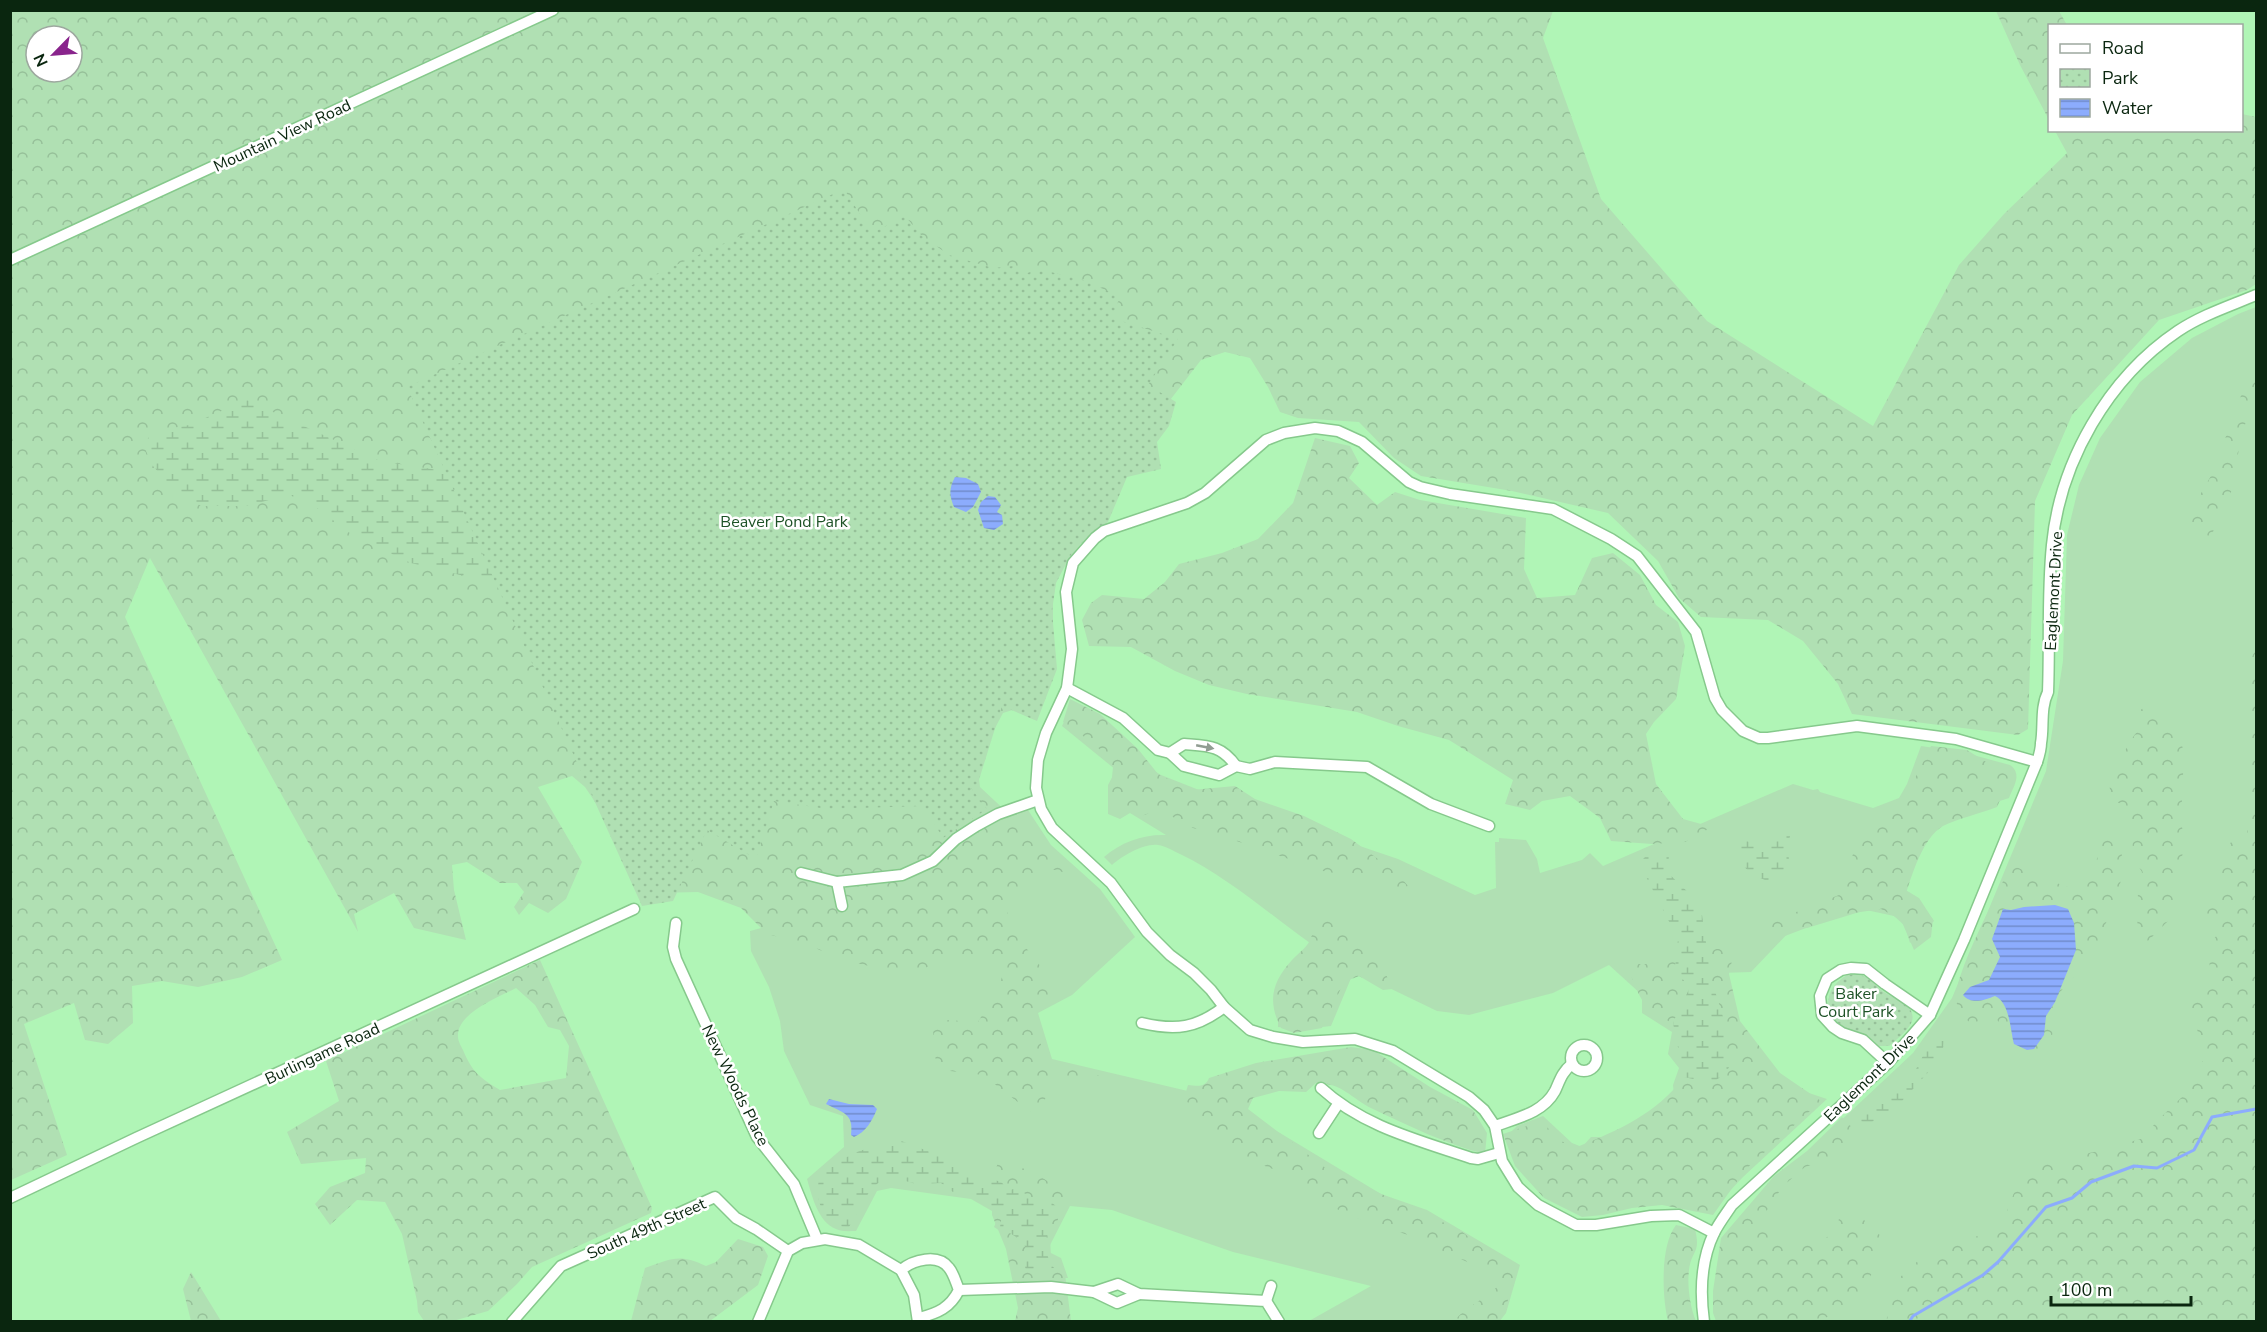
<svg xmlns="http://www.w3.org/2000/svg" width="2267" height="1332" font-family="'Nunito Sans',sans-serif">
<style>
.grass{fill:#b0e0b3}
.forest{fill:url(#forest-crowns);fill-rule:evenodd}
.wetland{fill:url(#wetland-marsh)}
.park{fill:url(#park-dots)}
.water{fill:url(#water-rules)}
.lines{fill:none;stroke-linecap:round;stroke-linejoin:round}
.stream{stroke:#8cacfd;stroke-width:3}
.minor-casing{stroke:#86c98c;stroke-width:13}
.minor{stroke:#fff;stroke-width:10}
.oneway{fill:#919d93}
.labels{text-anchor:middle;stroke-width:5;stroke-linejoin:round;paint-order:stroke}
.street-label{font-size:16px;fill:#0a260f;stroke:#fff}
.park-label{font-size:16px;fill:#1d5226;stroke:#fff}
</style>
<defs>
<pattern id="forest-crowns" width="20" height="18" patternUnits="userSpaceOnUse" patternTransform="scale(1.5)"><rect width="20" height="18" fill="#b0e0b3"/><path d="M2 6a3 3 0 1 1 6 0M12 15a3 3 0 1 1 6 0" fill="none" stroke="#96c099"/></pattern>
<pattern id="wetland-marsh" width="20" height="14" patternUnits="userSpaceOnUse" patternTransform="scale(1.5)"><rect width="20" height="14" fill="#b0e0b3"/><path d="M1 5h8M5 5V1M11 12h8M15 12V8" fill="none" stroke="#96c099"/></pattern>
<pattern id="park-dots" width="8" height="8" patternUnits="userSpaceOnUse" patternTransform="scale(1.5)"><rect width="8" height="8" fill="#b0e0b3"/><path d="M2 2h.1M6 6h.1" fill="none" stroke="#96c099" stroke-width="1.8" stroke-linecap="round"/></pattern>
<pattern id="water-rules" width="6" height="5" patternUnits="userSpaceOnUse" patternTransform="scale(1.5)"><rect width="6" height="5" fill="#8cacfd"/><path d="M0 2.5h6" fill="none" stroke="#718ccb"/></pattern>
</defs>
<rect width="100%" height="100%" fill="#b0f5b6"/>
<!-- grass -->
<g class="grass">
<path d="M2256,307v795l-271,219h-265l32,-117 161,-151 39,-55 94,-227 17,-110 4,-126 12,-50 21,-47 40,-56 52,-44 46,-24z"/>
<path d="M1066,718l95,57 66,26 171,58 77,36 21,-7 -1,-46h4v-4l27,2 11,19 3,14 42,-13 8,-7 13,13 190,-82 20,6 5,-1 2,3 53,16 26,-10 8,-14 14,-38 41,6 48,13c13,9 3,22 -1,33l-77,25 -28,66 15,9 15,23 -24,22 -5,-17 -11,-10 -28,-6 -59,18 -15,1 -41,43 -32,1 22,68 59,49 27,9 -84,78 -18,19 -51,-23 -163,-41 6,-6 26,-10 29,27 10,4 9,-10h24l59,-42 -1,-10 6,-17 -11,-14 4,-22 -30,-19v-18l-33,-30 -56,28 -84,22 -32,-4 -83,-40 -23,55 -27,3 -26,-2v-47l32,-37c-42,-30 -84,-67 -130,-89 -7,-3 -14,-8 -22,-9 -14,-2 -36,11 -46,20l-8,-8c17,-15 40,-23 62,-22l-36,-22 -10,6 -12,-5v-29l8,-15 -54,-44z"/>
<path d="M1026,807l25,38 49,44 35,48 -63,58 -34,18 14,46 140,33 88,41 101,61 46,16 93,55 -14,48 -7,9 -190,-1 62,-35 -138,-34 -121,-42 -42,-4 -23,45 14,7 7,20h-52l8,-31 -30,-20 5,-12 -28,-16 -80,-11 -14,3 -21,40c-6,0 -14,1 -20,-2 -18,-7 -24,-33 -29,-50l37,-32 -1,-31 -33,-11 -26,-54 -4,-30 -11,-34 -18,-36 -1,-20 107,-28 116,-72z"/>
</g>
<!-- forest -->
<g class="forest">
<path d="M11,11h1542l-10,27 58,161 106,122 166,105 86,-161 45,-51 63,-61 -12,-22 187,-1v-16l14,3v167l-9,6 -88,30 -87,95 -37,86 -7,228 -10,6 -166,-21 -14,-30 -35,-43 -35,-21 -67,-3 -22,-19 -21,-37 -50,-48 -96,-22 -91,-15 -27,-18 -35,-36 -61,-4 -18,-6 -12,-25 -18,-29 -25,-6 -24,8 -34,44 -78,129 -32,42 -4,25v56l-15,46 -35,11 -26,49 3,25 94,88 -31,-8 -37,42 10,26 25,32 13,31 -20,11 10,51 67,19 -10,6 -50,-10 -10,41 -13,-6 -45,-35 -41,-5 -6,-6 -3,-34 13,-10 32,2 22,-37 5,-22 -32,-3 -22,-8 -30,19 -43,-3 -35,-8 -37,-16 -39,-10 -26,-26 -43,-16 -42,1 -71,-106 -13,-11 -34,11 44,75 -16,37 -18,14 -19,-10 -10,12 -5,-8 10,-15 -7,-9h-17l-33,-21 -15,3 2,25 12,50 -52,-12 -20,-35 -40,21 4,18 -208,-374 -25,59 157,343 -40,17 -44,10 -36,-6 -30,5 1,37 -25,21 -23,-4 -11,-37 -50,21 43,131 -56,25zM36,36h36v36h-36z"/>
<path d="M1996,11h63l8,14 -17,1 -1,94 -29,-55z"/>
<path d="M2256,355v30l-16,58 -8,45 -4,17 -18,32 -17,-9 -5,-12 24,-42z"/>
<path d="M1315,438l35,8 9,17 -10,15 28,27 18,-13 25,8 106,18 -2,51 13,29 38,-3 17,-37 21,-5 27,22 16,30 22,17 7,24 -9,53 -22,23 -8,12 10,50 27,35 29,8 -27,15 -33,2 -41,-3 -11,-23 -30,-22 -28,5 -12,9 -25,-6 8,-24 -64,-40 -51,-14 -41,-14 -110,-18 -38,-9 -34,-14 -44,-24 -42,-1 -7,-26 9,-17 11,-8 42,4 21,-17 14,-18 43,-11 36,-14 35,-36z"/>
<path d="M2256,647v674h-370l12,-42 22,-20 12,-2 24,-15 29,-8 22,-23 11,-29 26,-20 50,-10 50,-14 12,-16 26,-25 26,-45 -10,-19 -8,-34 20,-14 -1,-40 8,-10 -13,-22 15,-25 6,-42 22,-13 4,-77 -1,-94z"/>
<path d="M1070,699l30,15 38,35 20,25 34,16 43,-4 20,13 49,17 47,23 47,35 10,12 -11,4 -24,-10 -50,-9 -98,-34 -32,-9 -20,-11 -20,-5 -15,5 -23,-13 -4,-17 2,-20 -17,-22 -33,-23z"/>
<path d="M2148,706l28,17 8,30 -3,69 4,20 -16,78 -27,27 -5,-2 1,-56 4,-17 -8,-13 -5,-47 -4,-8 -13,-2c-7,-23 4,-36 15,-55 5,-8 7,-13 14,-19l-1,-18z"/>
<path d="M1931,746l36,4 43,27 -13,30c-15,6 -41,12 -54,19 -20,11 -32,51 -38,71l28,22 -2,18 -17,13 -13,-30 -20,-11 -41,6 -55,21h-16l2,-14 68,-27 14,-41 14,-22 36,-30z"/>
<path d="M2114,837l8,12 -1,31 -6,24 -10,21 -5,22 -39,44 -10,50 -17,15 -21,-3 -18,-38 -10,-1 -11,11c-9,-4 -17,-16 -18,-26 -1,-27 42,-106 55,-134l56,22 18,-6 11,-19 6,-21z"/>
<path d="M1329,919l28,17 24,26 11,27 -9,1 -24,-14 -15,6 -22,46 -28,5 -13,-5c-14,-27 -9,-46 11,-68 8,-9 16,-12 20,-25l-9,-11z"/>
<path d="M1735,947l-6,27 11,47 40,52 41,28 -76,69 -32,45 -51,-10 -30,3 -29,7 -21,2 -38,-19 -29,-32 -12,-32 39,-13 16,19 19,7c42,-17 79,-33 107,-70l28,6 19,-20 -5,-13 1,-20 -16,-52 -3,-28z"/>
<path d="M1676,956l-1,12 16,16 -18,39c-30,-13 -31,-21 -43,-50l7,-9h19z"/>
<path d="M540,960l112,248 -1,5 -119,54 -15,17 -29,27 -35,10h-29l-6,-9 -1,-11 -15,-67 -17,-32 -28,-2 -27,25 -15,-21 15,-17 35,-14 1,-15 -65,6 -14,-32 52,-31 -13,-40zM516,988l19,17 13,22 12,3 9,16 -3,32 -66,12c-20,-12 -28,-18 -37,-40 -2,-4 -5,-9 -5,-13 -2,-24 41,-40 58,-49z"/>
<path d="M1351,1047l22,3 57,37 43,23 14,23 -2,21c-39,-10 -76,-28 -112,-45 -23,-11 -30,-26 -57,-26l-10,9 -27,-1 -26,7 -5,11 79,60 133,61 54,44 -7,30 -8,17h-45c13,-15 28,-20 43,-34l-10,-16 -79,-36 -51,-17 -27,-12 -12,-7 -5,-11 -32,-16 -40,-15 -25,-18 -32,-41 4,-13c9,1 17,3 21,-7l47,-15z"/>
<path d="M1842,1117l19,20 -24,20 -32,10 -22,19 -21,32 -1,9 10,11 43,4 21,-8 5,-19 24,5 22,21c-4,6 -11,12 -12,19 -4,14 -2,27 -12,39 -24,30 -110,23 -146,22l-3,-8v-22l8,-53 53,-62 33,-25z"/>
<path d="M1000,1158l38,17 31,20 -19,42 1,20 14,17 6,47h-56l3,-13 -12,-59 -14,-34v-37z"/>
<path d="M1676,1225l19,4c6,25 -3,20 -6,41 -2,15 1,37 7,51h-28c-6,-24 -8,-76 8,-96z"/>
<path d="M738,1239l25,8 5,9 -10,29 -48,36h-79l14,-53c26,-9 34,-15 61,-2l10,-4z"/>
<path d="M191,1272l30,49h-30l-8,-32z"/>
</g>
<!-- wetland -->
<g class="wetland">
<path d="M247,400l133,61 84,13 37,111 -90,-22 -56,-26 -47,-36 -20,-6 -42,11h-44l-23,-10 -26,-30 -7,-15 2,-13 5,-6 36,-7z"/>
<path d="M1787,827l4,5c-1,5 -3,10 -3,15 0,19 9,27 -18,35 -18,-7 -39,-18 -29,-41l5,-1 12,9 9,-1 14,-18z"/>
<path d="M1646,856h23l-2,16 26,25 9,18 9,63 16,52 -1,20 5,13 -5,10 -14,10 -28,-6 -11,-54 18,-38 -15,-10 -1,-7 3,-29 -39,-76z"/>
<path d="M1945,1038l-4,20 -47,52 -24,13 -13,-2 56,-46 18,-35z"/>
<path d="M896,1139l53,20 21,13 31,10 9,8 7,-2 17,12 16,1 8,7c-10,26 -20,35 -4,60l-28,2c-3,-7 2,-13 0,-20 -1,-11 -18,-17 -26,-23l2,-12 -17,-12 -23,-10 -9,-1 -12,-9 -25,1 -28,-8c-23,14 -26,30 -39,51 -4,0 -9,0 -13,-2 -14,-6 -23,-33 -16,-46 5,-11 34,-28 47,-30 4,-1 9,0 14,0l8,-9z"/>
</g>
<!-- park -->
<g class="park">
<path d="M844,189l28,44 33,-17 17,20 27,19 44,13 21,-2 11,8 13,-5 46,11 36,17 -8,21 66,21 -30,46 28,17 -7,24 -12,16 4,27 -34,8 -19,45 -34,27 -18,34 -4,28 5,58 -20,52 -35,-15 -24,77 -7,5 16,21 -44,29 -19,-32 -97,3 -53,-8 -18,58 -49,-29 -34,71 -31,5 -235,-519z"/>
<path d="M1847,975c6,0 12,-1 19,2 7,3 9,8 14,12 10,9 37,15 32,32 -3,9 -16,19 -23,25h-10l-11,-10 -25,-8 -14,-14c-3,-19 2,-29 18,-39z"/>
</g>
<!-- water -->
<g class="water">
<path d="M955,477l11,1 12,6 3,8 -8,15 -7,5 -12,-5c-5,-12 -5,-19 1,-30z"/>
<path d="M988,496l7,1 6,8 -4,7 5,3 1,9 -9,6 -10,-2 -6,-18 3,-8z"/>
<path d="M2055,905l13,4 6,14 2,27 -21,52 -9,14 -2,19 -10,14 -7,1 -13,-6c-4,-15 -4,-41 -19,-48 -10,4 -24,9 -32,-1l7,-8 19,-7 11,-23 -8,-18 11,-30 8,1 13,-3z"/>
<path d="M829,1099l20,5 24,1 4,4c-5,12 -11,23 -23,28l-3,-2c3,-22 -8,-22 -25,-31z"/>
</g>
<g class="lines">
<!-- stream -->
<path class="stream" d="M1909,1322l4,-6 70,-41 15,-13 48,-55 26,-9 19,-16 43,-16 23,2 37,-18 18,-33 44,-8"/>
<defs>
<g id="minor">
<path d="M10,260l543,-250"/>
<path d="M1067,688l56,30 35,32 12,3 14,13 35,9 17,-9 14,3 25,-7 92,5 64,37 58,22"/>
<path d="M1170,753l14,-9c24,2 37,1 52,22"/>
<path d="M801,873l36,9 65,-7 31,-14 23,-22 20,-13 22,-12 40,-14"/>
<path d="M837,882l5,24"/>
<path d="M676,923l-3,24 3,12 81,178 37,47 23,55"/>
<path d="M1142,1023c34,8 55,5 82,-16"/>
<circle cx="1584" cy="1058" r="13"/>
<path d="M1888,1063l-25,-23 -21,-7 -9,-6 -11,-12 -2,-19 7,-17 14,-9 10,-2 15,1 19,15 45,31"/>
<path d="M1321,1088c41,38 97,52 150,70l7,1 21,-6"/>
<path d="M1495,1126c22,-8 48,-13 60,-35 5,-11 7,-19 17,-27"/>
<path d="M1319,1133l19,-29"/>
<path d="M10,1198l126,-60 498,-229"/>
<path d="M1714,1233l-35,-18 -28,1 -55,9h-20l-38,-20 -20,-18 -16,-26 -7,-35 -11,-16 -15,-13 -76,-46 -38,-12 -52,3 -30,-5 -23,-7 -26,-23 -13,-17 -17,-17 -24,-18 -23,-23 -36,-49 -59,-55 -11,-19 -5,-21 2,-28 8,-27 21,-45 5,-39 -6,-57 7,-29 22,-25 9,-7 83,-28 18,-10 61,-53 18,-7 31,-5 23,3 24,11 47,40 11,5 30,7 103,15 58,30 26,17 59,76 19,66 7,12 21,21 16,7h9l89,-12 99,13 81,23"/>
<path d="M901,1270c12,-10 37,-17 48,-2 5,6 7,15 10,22 -9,18 -21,23 -40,28"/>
<path d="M959,1290l92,-3 43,5 23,11 22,-9"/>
<path d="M1094,1292l24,-8 21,10 127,7 13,21"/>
<path d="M1266,1301l5,-15"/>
<path d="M512,1322l49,-56 154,-69 21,21 20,11 32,22"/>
<path d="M758,1322l30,-71 14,-8 23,-4 34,6 42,25 13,25 4,27"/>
<path d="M1704,1322c-4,-29 -3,-62 10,-89 5,-10 12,-19 18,-28l156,-142 42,-48 34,-75 73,-178c2,-6 4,-12 4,-19 3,-16 -1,-35 7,-51 2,-49 -1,-98 4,-147 8,-83 56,-167 126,-214 24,-16 52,-25 78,-36"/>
</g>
</defs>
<!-- minor casing -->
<use href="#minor" class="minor-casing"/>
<!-- minor -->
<use href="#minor" class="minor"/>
</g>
<!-- one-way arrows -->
<defs><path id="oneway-solid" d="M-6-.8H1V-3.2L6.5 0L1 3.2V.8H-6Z" transform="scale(1.5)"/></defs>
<use class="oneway" href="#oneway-solid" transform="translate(1205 747) rotate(11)"/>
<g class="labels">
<!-- street labels -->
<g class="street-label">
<text transform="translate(282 135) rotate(-25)" y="6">Mountain View Road</text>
<text transform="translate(2053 591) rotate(-87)" y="6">Eaglemont Drive</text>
<text transform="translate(322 1053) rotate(-25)" y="6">Burlingame Road</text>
<text transform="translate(1869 1077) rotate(-44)" y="6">Eaglemont Drive</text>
<text transform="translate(736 1085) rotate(64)" y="6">New Woods Place</text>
<text transform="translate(646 1228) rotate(-24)" y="6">South 49th Street</text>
</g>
<!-- park labels -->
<g class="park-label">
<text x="784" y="527">Beaver Pond Park</text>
<text x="1856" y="999">Baker<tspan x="1856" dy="18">Court Park</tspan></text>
</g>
</g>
<!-- border -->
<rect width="2267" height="1332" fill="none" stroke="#0a260f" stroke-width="24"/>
<!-- legend -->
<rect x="2048" y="24" width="195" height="108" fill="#ffffff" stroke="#9da89f" stroke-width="1.5"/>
<rect x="2060" y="44" width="30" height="9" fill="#ffffff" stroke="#9da89f" stroke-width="1.5"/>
<text x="2102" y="54" font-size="18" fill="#0a260f">Road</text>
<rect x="2060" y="69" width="30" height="18" fill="url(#park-dots)" stroke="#9da89f" stroke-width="1.5"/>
<text x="2102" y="84" font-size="18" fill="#0a260f">Park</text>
<rect x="2060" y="99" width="30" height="18" fill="url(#water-rules)" stroke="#9da89f" stroke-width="1.5"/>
<text x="2102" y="114" font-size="18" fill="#0a260f">Water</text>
<!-- north arrow -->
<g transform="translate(54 54) rotate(245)"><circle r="28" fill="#ffffff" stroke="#9da89f" stroke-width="1.5"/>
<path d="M0-4.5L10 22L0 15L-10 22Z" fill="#89248c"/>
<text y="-9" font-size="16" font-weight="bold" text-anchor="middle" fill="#0a260f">N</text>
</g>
<!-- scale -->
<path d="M2051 1296v9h140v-9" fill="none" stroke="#0a260f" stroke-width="3"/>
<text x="2060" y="1296" font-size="18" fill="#0a260f" stroke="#ffffff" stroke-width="4.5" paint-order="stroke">100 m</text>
</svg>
